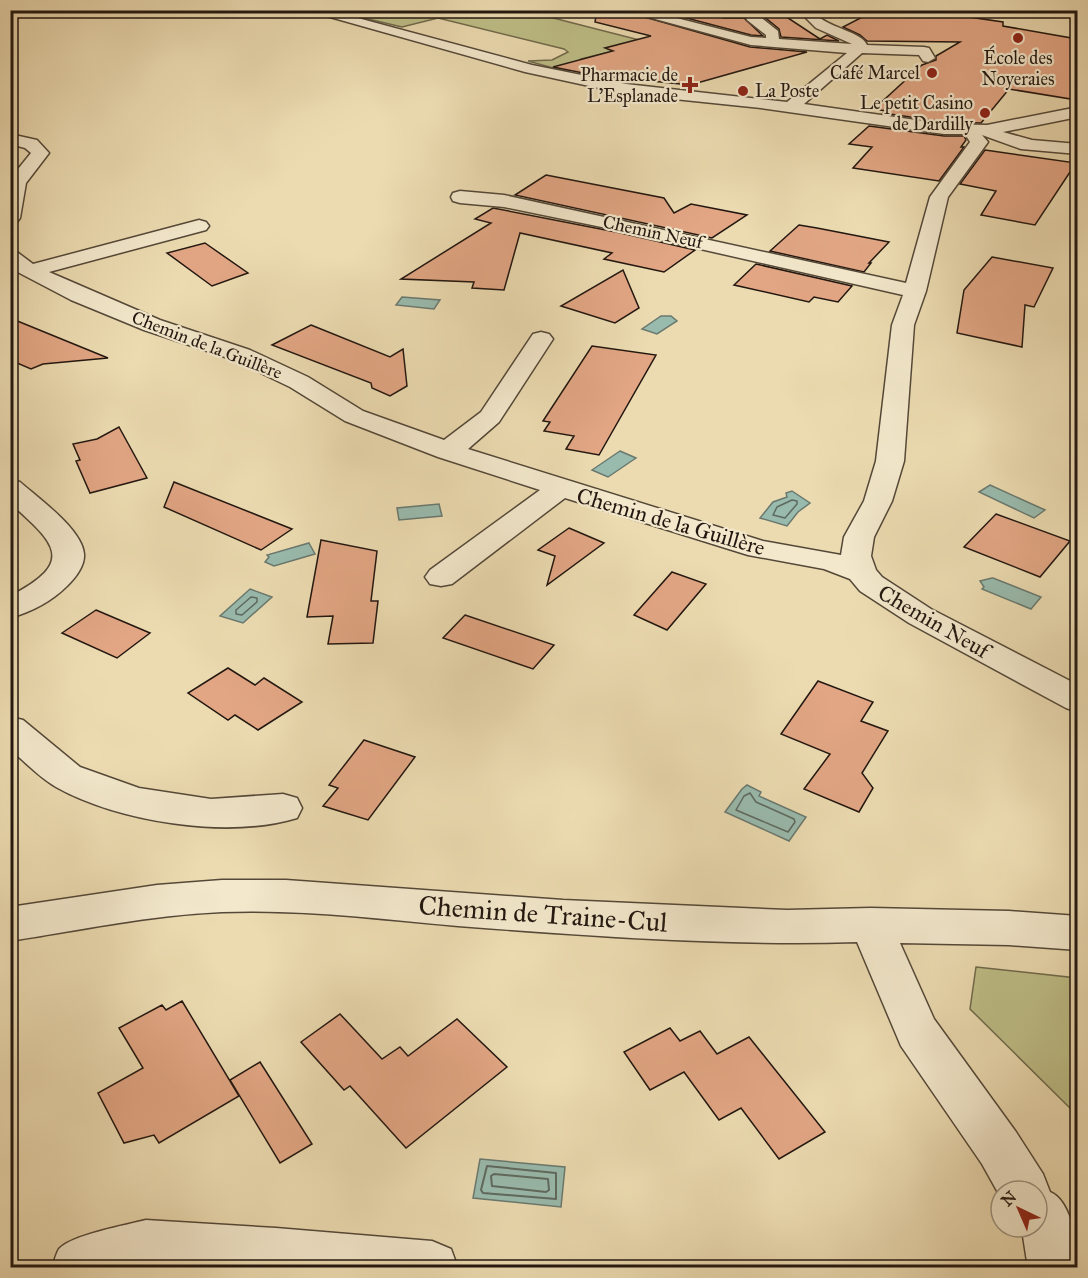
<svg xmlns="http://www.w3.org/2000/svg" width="1088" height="1278" font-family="'IM FELL Great Primer',serif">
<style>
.green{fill:#bebe87;stroke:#706a4c;stroke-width:1.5}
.water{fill:#99bbae;stroke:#69796f;stroke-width:1.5}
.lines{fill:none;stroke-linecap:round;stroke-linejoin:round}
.shore-far1{stroke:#5e695f;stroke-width:1.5}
.shore{stroke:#5e695f;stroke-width:2}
.building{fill:#e2a684;stroke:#221710;stroke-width:1.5}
.minor-casing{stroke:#544838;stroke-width:3}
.minor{fill:#f3e8cc;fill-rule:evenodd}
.poi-dot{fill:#8f2418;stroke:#f3e8cc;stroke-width:2}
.labels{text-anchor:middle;stroke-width:4.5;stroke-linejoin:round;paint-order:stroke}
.far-poi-label{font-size:18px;fill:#221710;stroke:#f3e8cc;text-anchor:end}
.far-street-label{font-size:18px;fill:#221710;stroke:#f3e8cc}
.street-label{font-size:22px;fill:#221710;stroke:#f3e8cc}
.near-street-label{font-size:27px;fill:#221710;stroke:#f3e8cc}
</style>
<rect width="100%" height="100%" fill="#ecdbb1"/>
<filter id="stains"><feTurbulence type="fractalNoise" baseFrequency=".00333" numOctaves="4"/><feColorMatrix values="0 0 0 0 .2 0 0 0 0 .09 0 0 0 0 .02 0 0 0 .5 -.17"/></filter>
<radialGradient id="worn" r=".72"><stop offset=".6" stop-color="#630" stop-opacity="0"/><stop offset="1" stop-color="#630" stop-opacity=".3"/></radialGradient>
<!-- green -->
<g class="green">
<path d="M334,11h192l125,32 -45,5 13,4h-10l-28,7 4,6 -21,6 -36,-10 24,-1 16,-8 -4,-3 -126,-31 -36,9z"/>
<path d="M976,967l101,11v137l-107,-106z"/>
</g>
<!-- water -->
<g class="water">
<path d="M402,297l38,3 -6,9 -38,-4z"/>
<path d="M661,316h10l6,5 -20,13 -15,-5z"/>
<path d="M620,451l16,7 -28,19 -16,-7z"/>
<path d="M990,485l55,25 -11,8 -55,-26z"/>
<path d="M792,491l18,12 -12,9 -11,14 -27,-8 13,-16 14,-5 -1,-4z"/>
<path d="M439,504l3,12 -43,4 -2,-12z"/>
<path d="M309,543l6,11 -41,12 -9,-4 4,-5 -2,-2z"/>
<path d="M992,578h1l48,19 -10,12 -49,-20 2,-2 -4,-6z"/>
<path d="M250,589l22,8 -29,26 -23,-7z"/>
<path d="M747,785l14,7 -2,4 47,21 -17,24 -64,-29 17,-23z"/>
<path d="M480,1159l85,8 -4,40 -88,-9z"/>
</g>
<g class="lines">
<!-- shore-far1 -->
<g class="shore-far1">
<path d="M792,500l5,1v3l-12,14 -12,-3 4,-8z"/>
<path d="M251,597l6,1v4l-15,13 -6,-1v-4z"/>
<path d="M750,793l6,9 38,17 1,3 -7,10 -52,-22 8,-14z"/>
</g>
<!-- shore -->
<g class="shore">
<path d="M487,1166l69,7v26l-73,-6 -2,-3z"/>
<path d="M494,1174l54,5 1,11 -3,2 -54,-6 -1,-10z"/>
</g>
</g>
<!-- building -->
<g class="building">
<path d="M597,10h23l130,37 57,5 -117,33 -97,-10 -40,-8 60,-16 -8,-3 46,-12 -56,-14z"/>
<path d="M656,10h35l33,8h20l19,18 -12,-1z"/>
<path d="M886,10h34l83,12v4l74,13v61l-68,-11 -28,34 -37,-1 -61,-9 3,-2 -12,-2 48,-44 14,-5v-4l24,-14 -93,-1 -7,-6 -17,-8 31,-16z"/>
<path d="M763,11l16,1 41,27 7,-4 12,6 -58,-4 -2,-8 -17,-14z"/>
<path d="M869,126l75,10h20l2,4 -5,7h3l-25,34 -86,-13 19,-21 -23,-3z"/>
<path d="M985,150l91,13 -41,62 -54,-10 15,-24 -36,-7z"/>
<path d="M546,175l118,23 10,15 17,-9 56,11 -35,23 -197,-43z"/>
<path d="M493,208l128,25 74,17 -31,22 -60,-13 8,-6 -92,-20 -16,57 -32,-2 2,-6 -73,-3 90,-56 -16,-4z"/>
<path d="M799,225l18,3 72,14 -20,21h2l-7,9 -94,-21z"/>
<path d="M205,243l43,30 -36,13 -45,-33z"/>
<path d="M992,257l61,11 -19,39 -9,-2 -3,42 -65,-14 7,-43z"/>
<path d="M756,264l96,22 -14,16 -24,-5 -5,5 -75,-17z"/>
<path d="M623,270l16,38 -24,15 -54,-17z"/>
<path d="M10,318l98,40 -65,6 -12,5 -21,-9z"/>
<path d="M311,325l79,32 13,-8 4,37 -17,10 -18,-8 -1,-5 -99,-38z"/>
<path d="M592,346l64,9 -57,100 -33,-6 8,-13 -30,-5 6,-9 -7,-1z"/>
<path d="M119,427l28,51 -57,15 -14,-32 4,-1 -7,-16 24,-5z"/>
<path d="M174,482l118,47 -31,21 -97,-43z"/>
<path d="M996,514l74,27 -30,36 -76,-30z"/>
<path d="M569,528l35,15 -57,42 8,-29 -17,-6z"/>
<path d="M321,540l56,11 -6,50h7l-5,42 -45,1 5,-28 -26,1z"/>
<path d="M672,572l34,12 -39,46 -33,-15z"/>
<path d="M96,610l54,23 -33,25 -55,-25z"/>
<path d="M465,615l89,30 -21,24 -90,-31z"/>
<path d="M228,668l27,17 9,-7 38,24 -44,28 -23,-15 -7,5 -40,-27z"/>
<path d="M818,681l55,21 -12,19 27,10 -26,42 11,15 -14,24 -55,-23 26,-35 -49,-20z"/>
<path d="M364,740l51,17 -47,63 -45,-14 15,-18 -9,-3z"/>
<path d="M182,1001l57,95 -80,47 -5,-8 -30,8 -26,-50 45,-25 -24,-40 43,-23 4,5z"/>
<path d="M340,1014l42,45 18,-12 8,9 49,-37 50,48 -101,81 -56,-62 -6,4 -43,-48z"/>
<path d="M670,1028l10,13 20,-10 17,23 32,-17 76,95 -46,27 -38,-51 -22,12 -35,-48 -34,18 -26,-38z"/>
<path d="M260,1062l52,82 -32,19 -50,-83z"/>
</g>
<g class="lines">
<defs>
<g id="minor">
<path d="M305,10h23l204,55 94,19 161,18 60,-49 -96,-8 -129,-35h23l106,27 15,1v-3l-19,-15 -3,-10h13l1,5 20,16 1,8 73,5 -36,-16 -12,-12 2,-6h13l-1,6c12,12 44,16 49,29l57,2 5,1 6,10 -7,4 -5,-1 -4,-6 -57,-2 -58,51 140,20 43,1 91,-18v10l-75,15 29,8 46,4v10l-57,-5 -39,-14 6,7 -40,55 -22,94 -12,34 -10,136 -12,40 -18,36 -3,19 5,14 6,7 49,32 147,76v27l-12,-4 -157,-85 -49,-32 -10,-12 -26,-10 -76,-14 -183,-57 -113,86 -11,2 -11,-2 -5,-7 5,-7 110,-80 -102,-33 -93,-36 -55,-34 -56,-27 -90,-30 -73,-30 -61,-32v-18l7,2 16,12 166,-44 7,2 3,4 -3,4 -157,42 111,48 90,30 58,27 55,34 81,29 37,-28 52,-78 8,-2 8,2 4,5 -54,83 -31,27 295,92 78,14 3,-18 20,-36 12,-40 16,-136 11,-30 -282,-64 -117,-24 -44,-4 -7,-2 -2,-4 2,-4 7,-2 44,4 402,88 24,-86 40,-55 -5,-8h-21l-183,-26 -135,-14 -101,-22z"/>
<path d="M1056,10l22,1v8l-21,-6z"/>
<path d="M10,134l27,6 12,13 -23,30 -6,35 -3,4 -7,2v-45l21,-26 -6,-5 -15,-4z"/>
<path d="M10,480l10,2c18,16 62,47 64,72 1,12 -9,24 -17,32 -15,15 -36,26 -57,32v-22c67,-34 45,-53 0,-93z"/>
<path d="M10,717l13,3 57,47 59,21 72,11 72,-5 14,4 5,10 -5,10c-69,21 -179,4 -241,-31 -17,-10 -31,-25 -46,-38z"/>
<path d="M222,880h64l277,20 224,10 84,-2 138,3 69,5v34l-69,-5 -109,-2 34,76 82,113 27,42 7,18c22,9 28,55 28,76h-50l-5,-32 -5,-9h19v-36h-36v7l-19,-34 -81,-118 -44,-104c-133,4 -267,-6 -399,-16 -78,-7 -158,-17 -236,-14 -71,3 -141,18 -212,29v-34l147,-22z"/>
<path d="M146,1220l130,8 156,13 19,8 7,19h-406c2,-6 4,-14 7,-19 12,-14 68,-24 87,-29z"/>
</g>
</defs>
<!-- minor casing -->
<use href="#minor" class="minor-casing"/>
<!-- minor -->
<use href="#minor" class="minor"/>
</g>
<!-- markers -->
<g class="poi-dot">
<circle cx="1018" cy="38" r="6"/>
<circle cx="932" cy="73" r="6"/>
<path d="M687 76h6v6h6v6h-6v6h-6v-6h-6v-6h6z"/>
<circle cx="743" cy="91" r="6"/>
<circle cx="985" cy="113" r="6"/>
</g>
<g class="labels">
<!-- far-poi labels -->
<g class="far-poi-label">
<text x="1018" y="64" text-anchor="middle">École des<tspan x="1018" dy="21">Noyeraies</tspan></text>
<text x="920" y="79">Café Marcel</text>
<text x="678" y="81">Pharmacie de<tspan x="678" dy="21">L'Esplanade</tspan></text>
<text x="755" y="97" text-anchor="start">La Poste</text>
<text x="973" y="109">Le petit Casino<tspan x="973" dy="21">de Dardilly</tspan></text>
</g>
<!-- far-street labels -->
<g class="far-street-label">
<text transform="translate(653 232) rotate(12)" y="6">Chemin Neuf</text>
<text transform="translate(207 345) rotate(21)" y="6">Chemin de la Guillère</text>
</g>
<!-- street labels -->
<g class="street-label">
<text transform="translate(671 521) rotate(16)" y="8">Chemin de la Guillère</text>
<text transform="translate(934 621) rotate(30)" y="8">Chemin Neuf</text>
</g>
<!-- near-street labels -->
<g class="near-street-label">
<text transform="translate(543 914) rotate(4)" y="9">Chemin de Traine-Cul</text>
</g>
</g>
<!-- margin -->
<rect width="1088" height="1278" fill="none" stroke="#ecdbb1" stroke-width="36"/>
<rect x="12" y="12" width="1064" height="1254" fill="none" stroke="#221710" stroke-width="3"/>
<rect x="18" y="18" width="1052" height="1242" fill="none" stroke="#221710" stroke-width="1.5"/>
<!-- north arrow -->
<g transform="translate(1019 1209) rotate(316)"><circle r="28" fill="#f3e8cc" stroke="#9f9481" stroke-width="1.5"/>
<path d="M0-4.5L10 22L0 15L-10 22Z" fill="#8f2418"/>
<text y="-9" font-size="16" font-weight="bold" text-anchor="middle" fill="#221710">N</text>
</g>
<rect width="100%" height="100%" filter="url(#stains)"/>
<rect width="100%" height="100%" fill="url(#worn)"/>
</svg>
